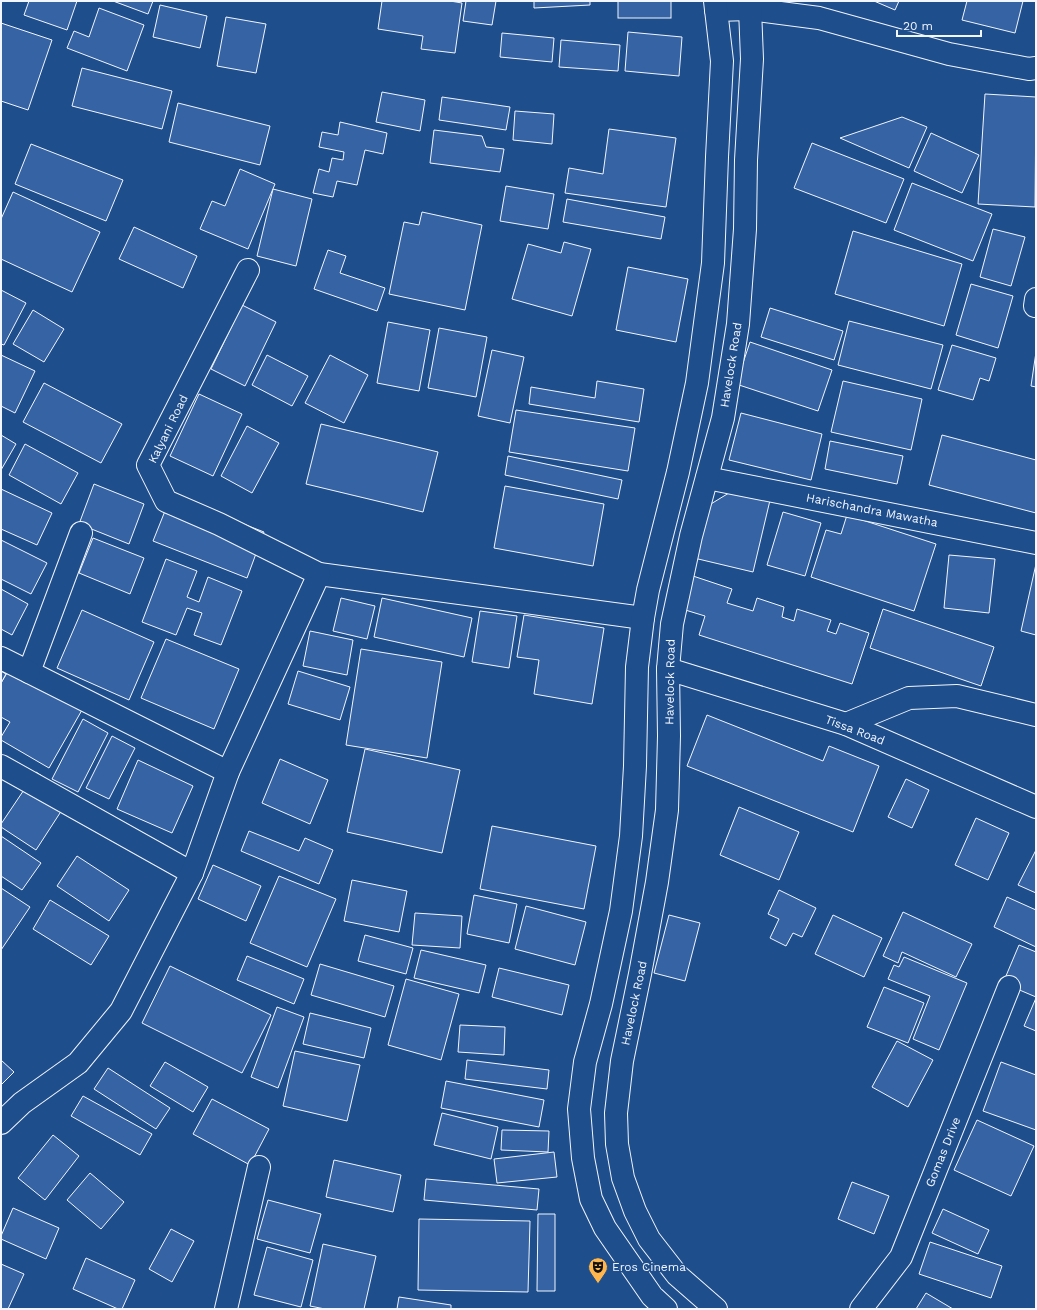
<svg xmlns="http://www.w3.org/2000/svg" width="1037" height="1310" font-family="'Work Sans',sans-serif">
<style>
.building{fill:#3563a3;stroke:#f2f6ff}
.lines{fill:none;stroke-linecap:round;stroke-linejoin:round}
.minor-casing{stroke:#f2f6ff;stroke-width:24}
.primary-casing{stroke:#f2f6ff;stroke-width:24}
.minor{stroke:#1f4e8c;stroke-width:22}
.primary{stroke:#1f4e8c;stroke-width:22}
.labels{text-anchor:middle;stroke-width:3;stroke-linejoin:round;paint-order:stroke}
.street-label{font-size:12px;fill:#f2f6ff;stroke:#1f4e8c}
.poi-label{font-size:12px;fill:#f2f6ff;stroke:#1f4e8c;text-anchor:start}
</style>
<rect width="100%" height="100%" fill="#1f4e8c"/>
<!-- building -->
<g class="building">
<path d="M29,1h48l-10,29 -43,-15z"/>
<path d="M113,1h40l-5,13z"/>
<path d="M382,1h68l12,2 -7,50 -34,-4 2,-13 -45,-7z"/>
<path d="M466,1h30l-4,24 -29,-4z"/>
<path d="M534,1h56v4l-56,3z"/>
<rect x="618" y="1" width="53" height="17"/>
<path d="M874,1h25l-4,9z"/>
<path d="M967,1h56l-8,32 -53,-13z"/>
<path d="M160,5l47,11 -7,32 -47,-11z"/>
<path d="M99,8l45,17 -17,46 -60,-23 7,-17 15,6z"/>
<path d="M226,17l40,7 -10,49 -39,-7z"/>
<path d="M1,23l51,17 -24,70 -27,-9z"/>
<path d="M628,32l54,5 -3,39 -54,-5z"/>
<path d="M502,33l52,5 -2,24 -52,-5z"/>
<path d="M561,40l59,5 -2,26 -59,-4z"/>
<path d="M82,68l90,23 -10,38 -90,-23z"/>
<path d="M382,92l43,8 -5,31 -44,-9z"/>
<path d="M985,94l51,3 -1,110 -57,-3z"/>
<path d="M442,97l68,10 -4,23 -67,-10z"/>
<path d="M178,103l92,23 -10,39 -91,-23z"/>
<path d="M515,111l39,3 -2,30 -39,-4z"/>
<path d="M902,117l25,10 -18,41 -69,-30z"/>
<path d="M340,122l47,11 -4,21 -18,-4 -8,35 -20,-4 -4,16 -20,-4 6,-24 10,3 3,-14 11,2 1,-8 -25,-5 3,-15 16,3z"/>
<path d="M609,129l67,9 -10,69 -101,-14 4,-25 34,6z"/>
<path d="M434,130l48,6 4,11 18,2 -4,23 -70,-9z"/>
<path d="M931,133l48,22 -17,38 -48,-22z"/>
<path d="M812,143l92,36 -18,44 -92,-35z"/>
<path d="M31,144l92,36 -17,41 -91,-37z"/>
<path d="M240,169l35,15 -27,65 -48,-20 12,-28 13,5z"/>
<path d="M912,183l80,31 -19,47 -79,-31z"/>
<path d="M506,186l48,8 -6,35 -48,-8z"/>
<path d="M273,189l39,10 -16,67 -39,-10z"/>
<path d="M13,192l87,40 -28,60 -71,-33v-40z"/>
<path d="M567,199l98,18 -4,22 -98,-17z"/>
<path d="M422,212l60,13 -17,85 -76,-16 15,-72 15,3z"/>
<path d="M134,227l63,29 -14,32 -64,-29z"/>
<path d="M993,229l32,8 -14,49 -31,-9z"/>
<path d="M853,231l109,33 -18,62 -109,-32z"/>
<path d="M564,242l27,7 -19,67 -60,-17 16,-55 33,9z"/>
<path d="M328,250l18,6 -6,17 45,15 -8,23 -63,-22z"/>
<path d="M628,267l60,12 -12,63 -60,-12z"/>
<path d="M971,284l42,12 -15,52 -42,-13z"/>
<path d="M1,290l25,13 -22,42 -3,-1z"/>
<path d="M242,305l34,17 -31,64 -34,-17z"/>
<path d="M770,308l73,23 -9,29 -73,-23z"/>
<path d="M33,310l31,19 -20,33 -31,-18z"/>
<path d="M849,321l94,24 -12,44 -93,-24z"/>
<path d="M388,322l42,8 -11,61 -42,-8z"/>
<path d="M439,328l48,9 -11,60 -48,-9z"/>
<path d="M750,342l82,28 -14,41 -82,-27z"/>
<path d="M952,345l44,13 -7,23 -9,-3 -7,22 -35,-10z"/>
<path d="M492,350l32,7 -14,66 -32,-7z"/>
<path d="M1036,352v35l-5,-1z"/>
<path d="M1,355l34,16 -20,42 -14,-7z"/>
<path d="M267,355l41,21 -16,30 -40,-21z"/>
<path d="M330,355l38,20 -24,48 -39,-20z"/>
<path d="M597,381l47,8 -5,33 -110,-18 2,-17 64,11z"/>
<path d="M843,381l79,18 -11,51 -80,-18z"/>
<path d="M44,383l78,41 -21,39 -78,-41z"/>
<path d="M199,394l43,20 -29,62 -43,-20z"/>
<path d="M516,410l119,18 -7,43 -119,-19z"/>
<path d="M741,413l81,21 -11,46 -82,-20z"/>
<path d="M321,424l117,28 -15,60 -117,-28z"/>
<path d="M247,426l32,17 -27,50 -31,-17z"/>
<path d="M1,435l15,9 -15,26z"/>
<path d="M942,435l94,25v53l-107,-28z"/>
<path d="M830,441l73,15 -6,28 -72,-15z"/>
<path d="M25,444l53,29 -17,31 -52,-29z"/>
<path d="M508,456l114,24 -4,19 -113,-24z"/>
<path d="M94,484l50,20 -15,40 -50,-20z"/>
<path d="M505,486l99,18 -11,62 -99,-18z"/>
<path d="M737,488l34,8 -18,76 -59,-14 12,-51z"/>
<path d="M1,489l51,24 -15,32 -36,-16z"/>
<path d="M171,496l93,36 -17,46 -94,-37z"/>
<path d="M783,512l38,11 -16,53 -38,-11z"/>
<path d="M847,515l89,29 -22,67 -103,-34 15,-47 15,4z"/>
<path d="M93,538l51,20 -14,36 -51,-21z"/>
<path d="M1,540l46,23 -16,31 -30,-15z"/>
<path d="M949,555l46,4 -6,54 -45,-5z"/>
<path d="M166,559l31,12 -10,26 12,5 9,-25 34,14 -21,54 -27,-10 8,-22 -15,-5 -11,27 -34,-13z"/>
<path d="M1036,564v71l-15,-4z"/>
<path d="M693,576l39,13 -5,14 26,8 4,-13 27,9 -2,10 12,4 3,-12 34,11 -4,11 9,3 4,-11 29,10 -17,51 -153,-49 6,-19 -23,-7z"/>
<path d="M1,589l27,15 -16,31 -11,-6z"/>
<path d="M341,598l34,8 -8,33 -34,-8z"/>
<path d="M382,598l90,20 -8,39 -90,-20z"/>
<path d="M883,609l111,38 -13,39 -111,-38z"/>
<path d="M82,610l72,32 -25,58 -72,-32z"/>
<path d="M480,611l37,5 -8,52 -37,-6z"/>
<path d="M524,615l80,13 -12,76 -58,-10 5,-34 -22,-3z"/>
<path d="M310,631l43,9 -6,35 -44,-9z"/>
<path d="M166,639l73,30 -25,60 -73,-31z"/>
<path d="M361,649l81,13 -15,96 -81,-13z"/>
<path d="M10,668l72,42 -33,58 -48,-28v-3l9,-15 -9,-5v-34z"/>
<path d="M1,671l5,3 -5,9z"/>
<path d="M298,671l52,16 -10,33 -52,-16z"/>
<path d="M707,715l116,46 6,-15 50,20 -26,66 -166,-66z"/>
<path d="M83,719l25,14 -30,59 -26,-13z"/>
<path d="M112,736l23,12 -26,51 -23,-11z"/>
<path d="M365,749l95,21 -18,83 -95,-21z"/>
<path d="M280,759l48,21 -18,44 -48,-21z"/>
<path d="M138,760l55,26 -21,47 -55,-24z"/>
<path d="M36,772l35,24 -35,54 -35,-23v-3z"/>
<path d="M906,779l23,11 -17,38 -24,-11z"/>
<path d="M739,807l60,25 -20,48 -59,-25z"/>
<path d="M976,818l33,15 -21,47 -33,-15z"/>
<path d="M492,826l104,20 -12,63 -104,-20z"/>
<path d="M249,831l50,20 6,-13 28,12 -14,34 -78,-33z"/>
<path d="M1,836l40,27 -19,27 -21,-14z"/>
<path d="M1036,850v43l-18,-8z"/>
<path d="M77,856l52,34 -20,31 -52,-35z"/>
<path d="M213,865l48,21 -15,35 -48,-22z"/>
<path d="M279,876l57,23 -29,68 -57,-24z"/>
<path d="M352,880l55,11 -8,41 -55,-11z"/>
<path d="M1,888l29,19 -29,43z"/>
<path d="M779,890l37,18 -14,29 -9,-4 -7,13 -16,-8 9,-19 -11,-5z"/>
<path d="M474,895l43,9 -8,39 -42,-9z"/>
<path d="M1007,897l29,13v37l-42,-20z"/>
<path d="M50,900l59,36 -18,29 -58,-36z"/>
<path d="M526,906l60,16 -11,43 -60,-16z"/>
<path d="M903,912l69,32 -16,33 -54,-25 -4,11 -15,-7z"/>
<path d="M415,913l47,3 -2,32 -48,-3z"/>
<path d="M669,915l31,8 -15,58 -31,-8z"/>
<path d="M833,915l49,23 -18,39 -49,-23z"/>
<path d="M365,935l48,13 -7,26 -48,-13z"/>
<path d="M1019,945l17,7v45l-33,-14z"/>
<path d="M421,950l65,15 -7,28 -65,-15z"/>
<path d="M247,956l57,23 -10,25 -57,-24z"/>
<path d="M904,957l63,26 -28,67 -26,-11 17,-43 -42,-17 6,-14 5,2z"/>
<path d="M320,964l74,22 -9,31 -74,-22z"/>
<path d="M170,966l101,49 -29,58 -100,-50z"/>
<path d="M499,968l70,17 -7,30 -70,-18z"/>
<path d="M406,979l53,15 -18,66 -53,-15z"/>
<path d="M884,987l40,16 -16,40 -41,-16z"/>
<path d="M1036,998v33l-12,-5z"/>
<path d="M277,1007l27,10 -26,71 -27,-11z"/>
<path d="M310,1013l61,15 -7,30 -61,-14z"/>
<path d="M460,1025l45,2 -1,28 -46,-3z"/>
<path d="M897,1041l36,19 -25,47 -36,-20z"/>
<path d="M295,1051l65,14 -13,56 -64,-15z"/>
<path d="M1,1060l13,12 -13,13z"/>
<path d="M467,1060l82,10 -2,19 -82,-10z"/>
<path d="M165,1062l43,25 -15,25 -43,-26z"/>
<path d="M1001,1062l35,13v55l-53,-19z"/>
<path d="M108,1068l62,40 -14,21 -62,-40z"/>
<path d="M446,1081l98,19 -5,27 -98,-19z"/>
<path d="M83,1096l69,38 -12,21 -69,-39z"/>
<path d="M212,1099l57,30 -19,36 -57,-31z"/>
<path d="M442,1113l56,14 -7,32 -57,-14z"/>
<path d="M977,1120l57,26 -23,50 -57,-26z"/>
<path d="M502,1130l47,1 -1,21 -47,-2z"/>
<path d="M53,1135l26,21 -34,44 -27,-22z"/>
<path d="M554,1152l3,25 -60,6 -3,-24z"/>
<path d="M334,1160l67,15 -8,37 -67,-15z"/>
<path d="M90,1173l34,29 -23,27 -34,-29z"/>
<path d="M426,1179l113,10 -2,21 -113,-10z"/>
<path d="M852,1182l37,14 -15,38 -36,-15z"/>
<path d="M268,1200l53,14 -11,39 -53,-14z"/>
<path d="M13,1208l46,20 -13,31 -45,-20v-3z"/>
<path d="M943,1209l46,21 -11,24 -46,-21z"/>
<path d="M538,1214h17v77h-18z"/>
<path d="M419,1219l111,2 -2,71 -110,-2z"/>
<path d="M171,1229l23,12 -22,41 -23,-13z"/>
<path d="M930,1242l72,24 -11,32 -72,-24z"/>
<path d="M323,1244l53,12 -12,53h-39l-15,-3z"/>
<path d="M267,1247l46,13 -12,47 -47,-12z"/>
<path d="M86,1258l49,22 -13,29h-4l-45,-20z"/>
<path d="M1,1264l23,10 -16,35h-7z"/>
<path d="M926,1293l27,16h-37z"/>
<path d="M399,1297l52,8v4h-54z"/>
</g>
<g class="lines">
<defs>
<g id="minor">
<path d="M248,270l-100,195 18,36 53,23 100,50 324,44"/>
<path d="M1035,306l1,-7"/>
<path d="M707,478l329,65"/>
<path d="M81,533l-52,139 199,100"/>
<path d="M1,658l28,14"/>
<path d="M668,669l178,55 190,83"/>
<path d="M846,724l63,-26 48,-2 79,19"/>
<path d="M1,766l191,107"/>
<path d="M1,1123l21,-20 56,-40 43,-52 71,-138 36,-101 91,-198"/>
<path d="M226,1309l33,-142"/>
<path d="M861,1309l40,-52 108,-270"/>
</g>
<g id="primary">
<path d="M716,10l34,-1 69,9 130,36 80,15 7,-1"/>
<path d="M666,1309l-14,-13 -47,-68 -14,-29 -8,-41 -4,-49 6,-47 16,-58 20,-93 10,-75 4,-70 2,-99 6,-49 5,-28 30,-118 19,-89 16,-120 4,-106 5,-96 -7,-60"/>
<path d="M716,1309l-39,-34 -28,-36 -14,-28 -12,-33 -6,-34 -1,-31 6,-52 18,-87 17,-92 10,-72 2,-74 -1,-67 4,-45 19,-88 32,-118 15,-94 7,-95 1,-69 6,-101 -2,-50 -2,-8"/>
</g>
</defs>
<!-- minor casing -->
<use href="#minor" class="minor-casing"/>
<!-- primary casing -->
<use href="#primary" class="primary-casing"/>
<!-- minor -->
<use href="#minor" class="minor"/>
<!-- primary -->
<use href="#primary" class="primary"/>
</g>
<!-- icons -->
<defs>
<symbol id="theatre-pin" viewBox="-11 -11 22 30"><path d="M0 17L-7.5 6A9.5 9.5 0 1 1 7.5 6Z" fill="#ffb74d" stroke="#1f4e8c"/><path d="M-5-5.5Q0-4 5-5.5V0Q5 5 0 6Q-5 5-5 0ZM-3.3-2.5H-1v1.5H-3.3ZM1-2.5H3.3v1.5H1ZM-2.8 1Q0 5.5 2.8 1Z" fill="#111"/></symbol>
</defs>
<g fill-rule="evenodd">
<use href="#theatre-pin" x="587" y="1256" width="22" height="30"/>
</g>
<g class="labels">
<!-- street labels -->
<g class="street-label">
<text transform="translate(731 365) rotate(-81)" y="4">Havelock Road</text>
<text transform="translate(168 429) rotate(-64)" y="4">Kalyani Road</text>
<text transform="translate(872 510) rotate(11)" y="4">Harischandra Mawatha</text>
<text transform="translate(670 682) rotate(-89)" y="4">Havelock Road</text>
<text transform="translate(855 730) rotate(21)" y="4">Tissa Road</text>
<text transform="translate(634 1003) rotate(-78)" y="4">Havelock Road</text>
<text transform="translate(943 1152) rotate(-68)" y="4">Gomas Drive</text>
</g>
<!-- poi labels -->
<g class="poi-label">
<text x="612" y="1271">Eros Cinema</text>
</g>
</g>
<!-- border -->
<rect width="1037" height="1310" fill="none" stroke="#f2f6ff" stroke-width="4"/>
<!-- scale -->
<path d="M897 30v6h84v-6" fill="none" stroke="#f2f6ff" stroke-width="2"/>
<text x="903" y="30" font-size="12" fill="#f2f6ff" stroke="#1f4e8c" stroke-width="3" paint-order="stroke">20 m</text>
</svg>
